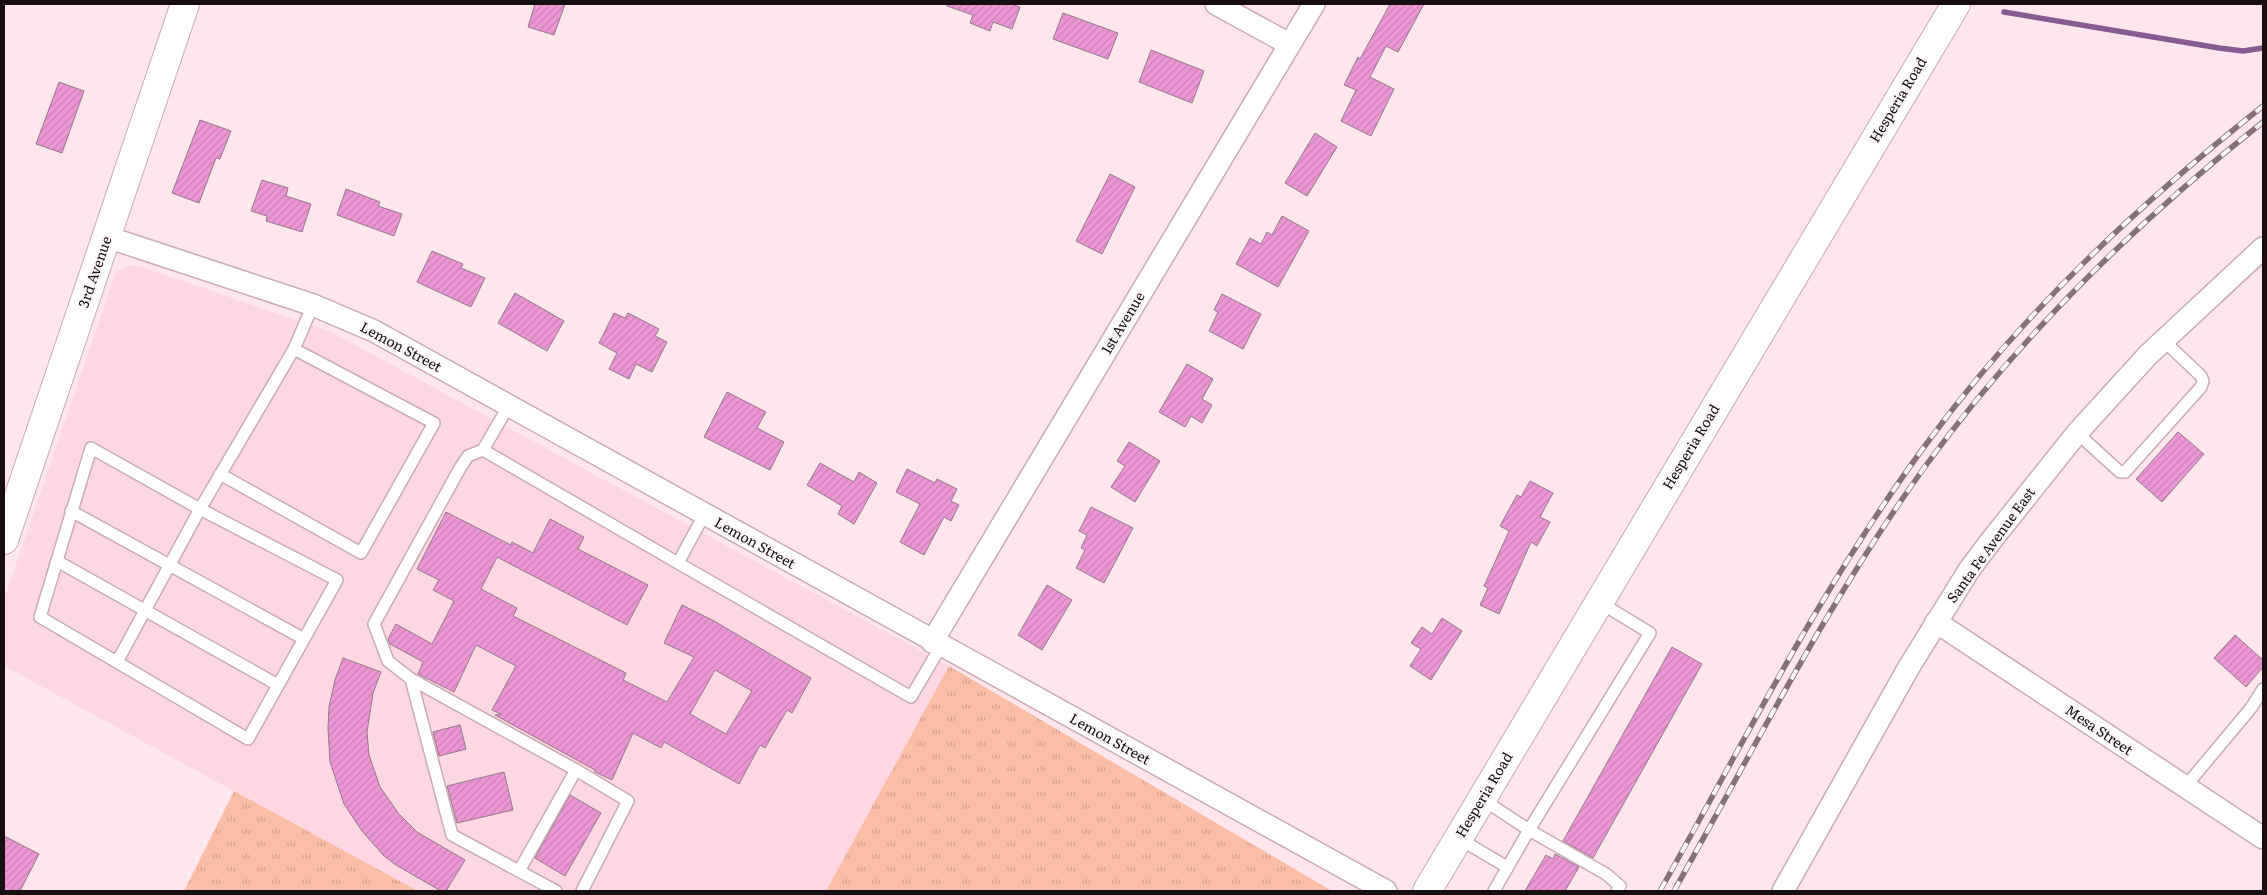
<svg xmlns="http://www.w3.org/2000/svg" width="2267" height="895" font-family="Literata,serif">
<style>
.built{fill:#ffd7e3}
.grass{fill:url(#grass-tufts)}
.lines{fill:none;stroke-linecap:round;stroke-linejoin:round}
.stream{stroke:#865b92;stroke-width:5.5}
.building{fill:url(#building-hatch);stroke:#917a8a;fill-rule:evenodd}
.lane-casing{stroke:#c9abb3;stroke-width:14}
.street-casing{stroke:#c9abb3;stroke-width:24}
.secondary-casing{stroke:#c9abb3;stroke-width:30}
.lane{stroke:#fff;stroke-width:11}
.street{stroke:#fff;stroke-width:21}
.secondary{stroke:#fff;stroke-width:28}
.rail-casing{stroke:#847277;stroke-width:5.5}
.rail{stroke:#fff8fa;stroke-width:4;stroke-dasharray:11;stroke-linecap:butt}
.labels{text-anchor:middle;stroke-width:5;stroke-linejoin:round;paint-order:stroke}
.street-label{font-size:14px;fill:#180e11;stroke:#fff8fa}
</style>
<defs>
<pattern id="grass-tufts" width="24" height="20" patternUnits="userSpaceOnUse" patternTransform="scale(1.25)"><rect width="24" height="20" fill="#fabda6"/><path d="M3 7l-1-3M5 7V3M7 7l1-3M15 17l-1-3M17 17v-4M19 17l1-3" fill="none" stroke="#d6a18e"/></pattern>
<pattern id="building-hatch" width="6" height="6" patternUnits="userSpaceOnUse" patternTransform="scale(1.25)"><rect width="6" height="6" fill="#ec97d4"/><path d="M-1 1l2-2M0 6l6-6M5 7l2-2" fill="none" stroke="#ca81b5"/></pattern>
</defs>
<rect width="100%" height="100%" fill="#ffe5ec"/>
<!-- built -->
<path class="built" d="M127,266h12l192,66 618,334 -123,225h-408l-414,-225v-66l112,-328z"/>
<!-- grass -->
<g class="grass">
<path d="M949,666l383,225h-506z"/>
<path d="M234,791l184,100h-234z"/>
</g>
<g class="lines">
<!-- stream -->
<path class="stream" d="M2004,12l215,36 24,3 20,-3"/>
</g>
<!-- building -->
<g class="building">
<path d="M535,4h30l-11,31 -26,-8z"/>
<path d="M947,4h64l9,3 -8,22 -19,-7 -3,9 -20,-8 3,-8 -26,-9z"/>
<path d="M1390,4h34l-26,48 -12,-6 -16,31 24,12 -23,47 -30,-15 15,-31 -12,-5 14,-28 2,2z"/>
<path d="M1063,13l55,20 -10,26 -55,-20z"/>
<path d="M1151,50l53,21 -12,32 -53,-21z"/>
<path d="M59,82l25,9 -22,62 -26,-9z"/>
<path d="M200,120l31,11 -11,28 -4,-1 -17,45 -27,-10z"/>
<path d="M1315,133l22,14 -30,49 -22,-13z"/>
<path d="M1110,174l25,13 -33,67 -26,-13z"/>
<path d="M262,180l26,8 -2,8 25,8 -9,28 -36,-11 1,-5 -16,-5z"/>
<path d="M346,189l34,13 -2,4 24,8 -8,22 -57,-21z"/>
<path d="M1282,216l27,15 -31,56 -42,-23 14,-26 11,6 6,-12 5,3z"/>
<path d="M432,251l31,13 -2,4 24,10 -14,29 -54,-25z"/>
<path d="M515,293l49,28 -17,30 -49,-28z"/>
<path d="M1222,294l39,20 -18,35 -34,-18 9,-19 -4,-2z"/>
<path d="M614,313l11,5 3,-5 31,16 -4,7 12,6 -15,30 -16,-8 -7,15 -20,-10 8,-16 -18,-10z"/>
<path d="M1187,364l26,15 -11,20 10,6 -10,18 -11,-7 -6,11 -26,-15z"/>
<path d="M727,392l39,20 -9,16 27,14 -14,28 -66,-33z"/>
<path d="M2178,432l26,22 -42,48 -26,-23z"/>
<path d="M1129,442l31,19 -25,41 -24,-15 14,-21 -8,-5z"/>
<path d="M820,463l34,19 5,-10 18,11 -23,41 -16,-10 4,-8 -35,-21z"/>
<path d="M907,469l28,14 2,-4 20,10 -6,12 8,4 -8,16 -7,-4 -20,38 -24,-13 20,-38 -24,-12z"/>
<path d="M1530,481l23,12 -13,24 10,5 -13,24 -6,-4 -32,72 -19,-9 8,-17 -4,-2 25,-55 -9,-5 17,-31 4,2z"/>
<path d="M1091,507l42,21 -29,55 -28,-15 9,-18 -4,-2 6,-13 -8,-4z"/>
<path d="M446,512l65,33 1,-3 21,11 17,-34 34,18 -6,12 70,36 -21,40 -130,-68 -16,32 36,19 -4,8 113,57 -3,7 44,22 27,-45 -30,-14 18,-38 32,16 97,57 -19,35 -5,-3 -22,38 -5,-3 -21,39 -75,-42 -3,6 -28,-15 -21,47 -17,-8v-2l-100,-55 6,-1 -9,-4 24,-44 -40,-21 -22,47 -36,-18 5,-12 -33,-18 -2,-5 8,-15 36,20 22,-43 -21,-11 6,-10 -22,-11zM715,670l37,21 -26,43 -36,-20z"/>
<path d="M1047,585l25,15 -30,50 -24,-15z"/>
<path d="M1442,618l20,13 -31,49 -21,-14 11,-17 -10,-6 11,-16 10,7z"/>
<path d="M2235,635l28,25v7l-17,20 -32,-29z"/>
<path d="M1672,647l30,17 -109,194 -30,-17z"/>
<path d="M343,658l38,14 -8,21 -6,39 2,23 11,32 19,27 18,18 48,28 -19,31h-5l-45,-26 -13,-10 -21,-24 -18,-27 -14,-42 -2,-34 1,-21 6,-27z"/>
<path d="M460,725l6,24 -27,7 -6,-24z"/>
<path d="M504,772l9,38 -56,13 -10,-37z"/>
<path d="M570,795l31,18 -36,63 -30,-18z"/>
<path d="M4,836l35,18 -19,37h-16z"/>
<path d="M1555,854l24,13 -14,24h-40l21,-36 7,4z"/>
</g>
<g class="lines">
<defs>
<g id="lane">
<path d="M509,405l-26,45 195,113"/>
<path d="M2077,433l43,39h5l76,-85 2,-6 -2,-5 -38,-36"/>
<path d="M483,450l-15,6 -8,12 -86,156 14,37 23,18 41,156 104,56"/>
<path d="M220,474l141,79 73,-130 -140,-74"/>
<path d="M71,511l233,128"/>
<path d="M704,515l-26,48 233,134 30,-51"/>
<path d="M57,561l221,124"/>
<path d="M117,662l83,-153 137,71 -89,159 -208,-122 51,-169 109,61 94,-160 19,-44"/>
<path d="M411,679l165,91 -57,101"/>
<path d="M576,770l52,31 -46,90"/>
<path d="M2185,787l66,-79 12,-19"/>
<path d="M1482,799l47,31 121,-197 -51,-31"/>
<path d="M1458,838l49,29"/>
<path d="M1494,891l35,-61 77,44 14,12 -3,5"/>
</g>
<g id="street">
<path d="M1216,4l73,40"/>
<path d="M107,237l206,68 61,26 1012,560"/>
<path d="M1936,622l327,216"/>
<path d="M932,642l382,-638"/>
<path d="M1783,891l126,-224 60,-97 21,-28 87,-109 71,-78 115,-107"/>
</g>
<g id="secondary">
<path d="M4,540l181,-536"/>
<path d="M1427,891l529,-887"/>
</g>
</defs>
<!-- lane casing -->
<use href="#lane" class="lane-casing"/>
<!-- street casing -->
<use href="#street" class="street-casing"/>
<!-- secondary casing -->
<use href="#secondary" class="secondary-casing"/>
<!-- lane -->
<use href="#lane" class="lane"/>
<!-- street -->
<use href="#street" class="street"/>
<!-- secondary -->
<use href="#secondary" class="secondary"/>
<defs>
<g id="rail">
<path d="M1660,891c85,-151 164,-309 267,-448 96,-131 210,-237 336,-337"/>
<path d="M1674,891c80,-142 154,-290 250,-423 96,-132 211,-245 339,-346"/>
</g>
</defs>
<!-- rail casing -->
<use href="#rail" class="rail-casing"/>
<!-- rail -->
<use href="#rail" class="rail"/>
</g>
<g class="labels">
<!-- street labels -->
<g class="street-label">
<text transform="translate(1898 100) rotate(-59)" y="5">Hesperia Road</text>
<text transform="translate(95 272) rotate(-71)" y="5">3rd Avenue</text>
<text transform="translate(1123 323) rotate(-59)" y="5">1st Avenue</text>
<text transform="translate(401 347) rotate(28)" y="5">Lemon Street</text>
<text transform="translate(1691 447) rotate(-59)" y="5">Hesperia Road</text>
<text transform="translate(755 543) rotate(29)" y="5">Lemon Street</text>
<text transform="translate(1991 545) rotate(-54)" y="5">Santa Fe Avenue East</text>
<text transform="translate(2099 730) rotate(34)" y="5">Mesa Street</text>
<text transform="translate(1110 739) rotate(29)" y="5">Lemon Street</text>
<text transform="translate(1484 795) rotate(-59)" y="5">Hesperia Road</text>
</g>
</g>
<!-- border -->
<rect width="2267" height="895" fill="none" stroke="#180e11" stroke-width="10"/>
</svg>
